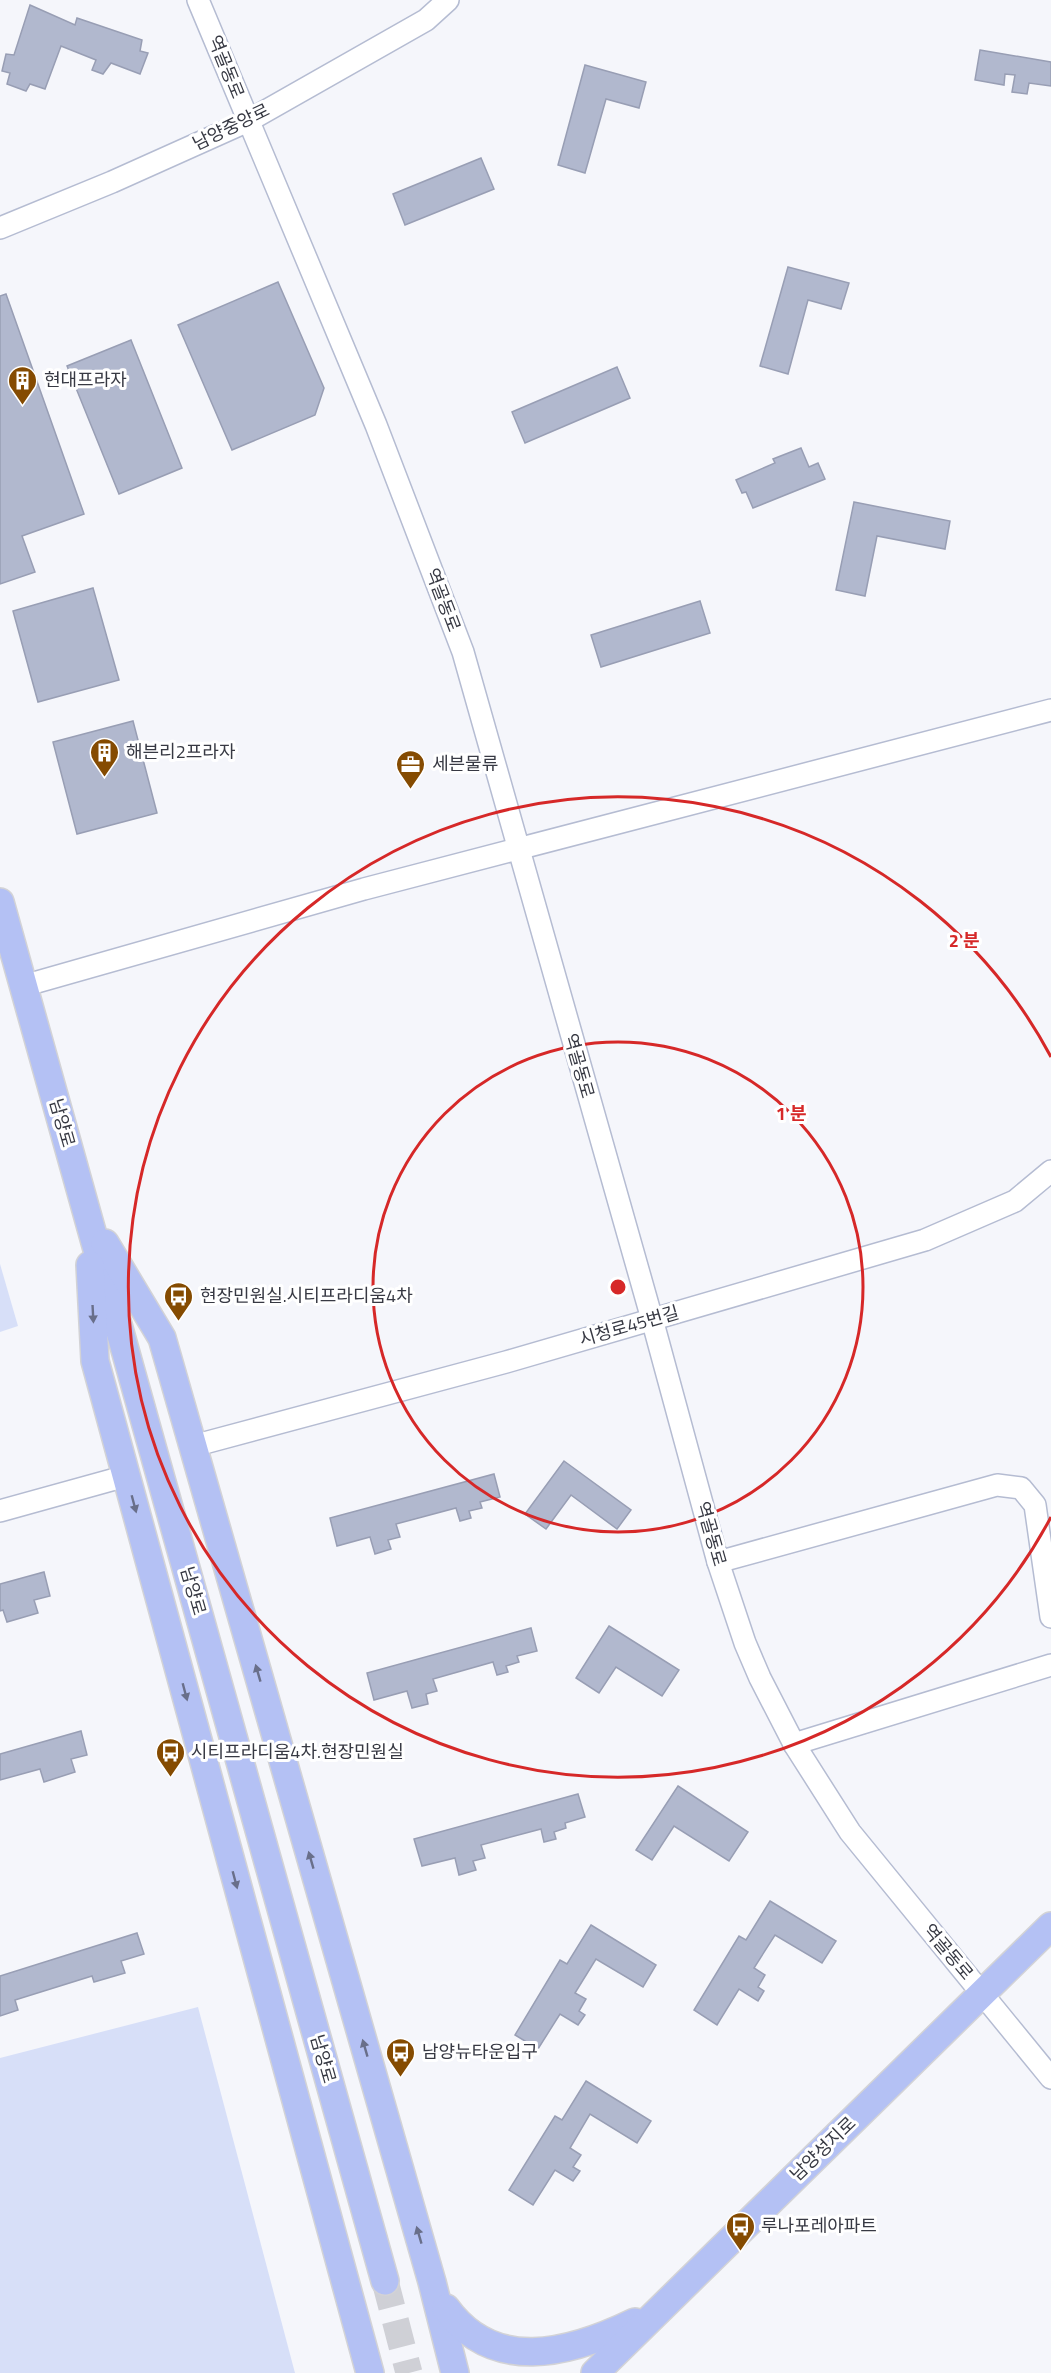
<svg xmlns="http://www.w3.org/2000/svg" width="1051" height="2373" font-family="'Titillium Web','Noto Sans KR',sans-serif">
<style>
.green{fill:#d7dff8}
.building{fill:#b1b8ce;stroke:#989eb4;stroke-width:1.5}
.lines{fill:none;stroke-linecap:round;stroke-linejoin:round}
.major-tunnel{stroke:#cfd0d6;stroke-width:27;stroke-dasharray:27 14;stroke-linecap:butt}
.minor-casing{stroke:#b5bcd2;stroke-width:24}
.major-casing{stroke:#d3d3d6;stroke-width:30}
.minor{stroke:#fff;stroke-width:21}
.major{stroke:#b4c1f4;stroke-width:27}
.oneway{fill:#696f8a}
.ring{fill:none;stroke:#d62828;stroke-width:3}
.labels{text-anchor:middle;stroke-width:6;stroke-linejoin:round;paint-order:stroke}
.street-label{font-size:18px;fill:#373943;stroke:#fff}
.poi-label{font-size:18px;fill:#373943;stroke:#fff;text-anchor:start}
.centre{fill:#d62828;stroke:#fff;stroke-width:3}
.ring-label{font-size:18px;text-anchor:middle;font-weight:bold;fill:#d62828;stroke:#fff;stroke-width:6;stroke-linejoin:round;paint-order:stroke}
</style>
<rect width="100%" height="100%" fill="#f5f6fb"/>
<!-- green -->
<g class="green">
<path d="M0,1264l18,62 -18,6z"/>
<path d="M198,2007l97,366h-295v-315z"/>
</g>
<!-- building -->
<g class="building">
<path d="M30,5l45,20 2,-7 65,22 -2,11 8,2 -8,21 -29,-11 -8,11 -11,-4 4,-10 -35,-14 -16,43 -15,-5 -4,7 -19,-7 3,-11 -8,-2 4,-17 8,1z"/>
<path d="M980,50l71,12v24l-22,-3 -2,11 -15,-2 3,-17 -10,-1 -1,11 -29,-5z"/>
<path d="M585,65l61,17 -7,26 -33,-9 -21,74 -27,-8z"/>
<path d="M481,158l13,31 -89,36 -12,-31z"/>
<path d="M788,267l61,16 -8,26 -33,-9 -20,74 -28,-8z"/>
<path d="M278,282l46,106 -9,27 -83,35 -54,-125z"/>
<path d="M6,294l78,220 -62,22 13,36 -35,12v-288z"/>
<path d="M131,340l51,128 -63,26 -52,-128z"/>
<path d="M617,367l13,31 -105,45 -13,-31z"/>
<path d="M801,448l8,19 9,-4 7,16 -72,29 -7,-16 -4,1 -6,-13 39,-17 -2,-4z"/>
<path d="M854,502l96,19 -5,28 -68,-13 -12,60 -29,-6z"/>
<path d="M93,588l26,92 -81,22 -25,-91z"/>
<path d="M700,601l10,32 -109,34 -10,-32z"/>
<path d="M133,721l24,92 -80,21 -24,-92z"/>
<path d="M564,1461l67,49 -14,19 -46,-34 -25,34 -21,-15z"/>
<path d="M494,1474l6,23 -20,5 2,6 -13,3 2,7 -11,3 -4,-13 -60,16 4,13 -12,3 3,9 -16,5 -5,-17 -33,9 -7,-28z"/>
<path d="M44,1572l6,24 -16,4 4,13 -31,9 -4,-12 -3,1v-27z"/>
<path d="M609,1626l70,44 -17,26 -46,-29 -17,26 -23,-15z"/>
<path d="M531,1628l6,23 -20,5 2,6 -13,4 2,6 -11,3 -4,-13 -60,17 4,12 -11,3 2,10 -16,4 -5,-17 -33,9 -7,-27z"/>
<path d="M81,1731l6,24 -16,4 4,13 -31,10 -4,-13 -40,11v-26z"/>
<path d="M678,1786l70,46 -19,29 -55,-35 -22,34 -16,-10z"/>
<path d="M578,1794l7,23 -20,6 1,5 -12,4 2,7 -12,3 -3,-13 -60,16 4,13 -12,3 3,9 -17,5 -4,-17 -33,8 -8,-27z"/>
<path d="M770,1901l66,40 -14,22 -47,-28 -21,33 11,7 -7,12 6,4 -6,10 -19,-12 -22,36 -23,-15 45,-74 7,4z"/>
<path d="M591,1925l65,40 -13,22 -47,-28 -21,34 11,6 -7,12 6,4 -7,10 -18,-11 -22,35 -23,-14 45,-75 7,4z"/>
<path d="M137,1933l7,21 -23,7 4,12 -31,9 -2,-6 -77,24 3,10 -18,6v-40z"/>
<path d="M586,2081l65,40 -14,22 -47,-29 -20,34 11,7 -8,12 7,4 -7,10 -18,-11 -22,35 -24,-15 46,-74 7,4z"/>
</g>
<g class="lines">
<!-- major-tunnel -->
<path class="major-tunnel" d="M385,2281l24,92"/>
<defs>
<g id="minor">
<path d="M198,0l178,425 87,227 189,667 66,243 27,81 15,35 34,66 56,88 201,246"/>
<path d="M0,228l112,-46 136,-61 178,-101 22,-20"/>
<path d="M23,986l341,-97 687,-179"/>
<path d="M193,1446l313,-84 419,-122 90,-39 36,-30"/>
<path d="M0,1511l126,-35"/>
<path d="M718,1562l279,-77 24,3 14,17 16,112"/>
<path d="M794,1744l257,-79"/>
</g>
<g id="major">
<path d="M0,902l385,1379"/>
<path d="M105,1243l57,95 270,944 23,91"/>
<path d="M90,1265l5,96 275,1012"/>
<path d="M446,2308c47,65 121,47 189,14"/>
<path d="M595,2373l456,-447"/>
</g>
</defs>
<!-- minor casing -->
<use href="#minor" class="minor-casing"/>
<!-- major casing -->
<use href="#major" class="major-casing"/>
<!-- minor -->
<use href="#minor" class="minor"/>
<!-- major -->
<use href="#major" class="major"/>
</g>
<!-- one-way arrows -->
<defs><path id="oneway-solid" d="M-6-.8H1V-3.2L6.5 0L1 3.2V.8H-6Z" transform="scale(1.5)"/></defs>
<g class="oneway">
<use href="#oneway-solid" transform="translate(93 1314) rotate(87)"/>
<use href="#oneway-solid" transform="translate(134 1504) rotate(75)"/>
<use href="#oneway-solid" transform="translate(258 1673) rotate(-106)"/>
<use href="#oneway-solid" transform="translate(185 1692) rotate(75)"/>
<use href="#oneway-solid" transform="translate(311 1860) rotate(-106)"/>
<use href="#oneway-solid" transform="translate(235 1880) rotate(75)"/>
<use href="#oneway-solid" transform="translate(365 2048) rotate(-106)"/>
<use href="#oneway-solid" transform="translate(419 2235) rotate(-106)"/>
</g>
<!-- distance rings -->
<g class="ring">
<circle cx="618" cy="1287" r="245"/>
<path d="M1051 1517A490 490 0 1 1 1051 1057"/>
</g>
<!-- icons -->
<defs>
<symbol id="building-pin" viewBox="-11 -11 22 30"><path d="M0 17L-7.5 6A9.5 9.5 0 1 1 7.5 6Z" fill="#854b01" stroke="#fff"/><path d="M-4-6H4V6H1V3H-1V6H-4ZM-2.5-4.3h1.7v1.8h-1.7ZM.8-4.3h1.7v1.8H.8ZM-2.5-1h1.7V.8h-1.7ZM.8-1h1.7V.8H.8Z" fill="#fff"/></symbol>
<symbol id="office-pin" viewBox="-11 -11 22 30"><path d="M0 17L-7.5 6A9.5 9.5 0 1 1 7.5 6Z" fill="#854b01" stroke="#fff"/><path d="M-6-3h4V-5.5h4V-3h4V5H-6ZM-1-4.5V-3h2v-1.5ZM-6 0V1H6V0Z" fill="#fff"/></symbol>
<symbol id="bus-pin" viewBox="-11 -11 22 30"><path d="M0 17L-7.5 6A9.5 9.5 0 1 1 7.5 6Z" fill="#854b01" stroke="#fff"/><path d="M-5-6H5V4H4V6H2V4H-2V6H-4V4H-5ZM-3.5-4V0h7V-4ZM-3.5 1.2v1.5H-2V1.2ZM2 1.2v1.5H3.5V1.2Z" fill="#fff"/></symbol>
</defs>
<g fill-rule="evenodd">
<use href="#building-pin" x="6" y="364" width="33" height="45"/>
<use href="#building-pin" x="88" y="736" width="33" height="45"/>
<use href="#office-pin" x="394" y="748" width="33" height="45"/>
<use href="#bus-pin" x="162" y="1280" width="33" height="45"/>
<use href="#bus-pin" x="154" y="1736" width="33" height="45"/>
<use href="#bus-pin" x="384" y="2036" width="33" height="45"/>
<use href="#bus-pin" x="724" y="2210" width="33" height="45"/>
</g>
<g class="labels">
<!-- street labels -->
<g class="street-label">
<text transform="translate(226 67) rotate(68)" y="6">역골동로</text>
<text transform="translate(231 127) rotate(-26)" y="6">남양중앙로</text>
<text transform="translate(443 600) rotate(69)" y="6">역골동로</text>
<text transform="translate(579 1066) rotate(74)" y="6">역골동로</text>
<text transform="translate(62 1123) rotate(74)" y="6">남양로</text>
<text transform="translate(629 1326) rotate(-16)" y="6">시청로45번길</text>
<text transform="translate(711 1534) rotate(74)" y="6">역골동로</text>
<text transform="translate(193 1591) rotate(74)" y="6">남양로</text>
<text transform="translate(948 1952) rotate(50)" y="6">역골동로</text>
<text transform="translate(323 2059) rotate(74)" y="6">남양로</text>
<text transform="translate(823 2149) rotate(-44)" y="6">남양성지로</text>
</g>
<!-- poi labels -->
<g class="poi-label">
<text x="44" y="386">현대프라자</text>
<text x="126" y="758">해븐리2프라자</text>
<text x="432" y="770">세븐물류</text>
<text x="200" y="1302">현장민원실.시티프라디움4차</text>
<text x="191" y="1758">시티프라디움4차.현장민원실</text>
<text x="422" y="2058">남양뉴타운입구</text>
<text x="761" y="2232">루나포레아파트</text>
</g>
</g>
<circle cx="618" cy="1287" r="9" class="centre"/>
<g class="ring-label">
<text x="964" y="947">2 분</text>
<text x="791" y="1120">1 분</text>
</g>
</svg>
